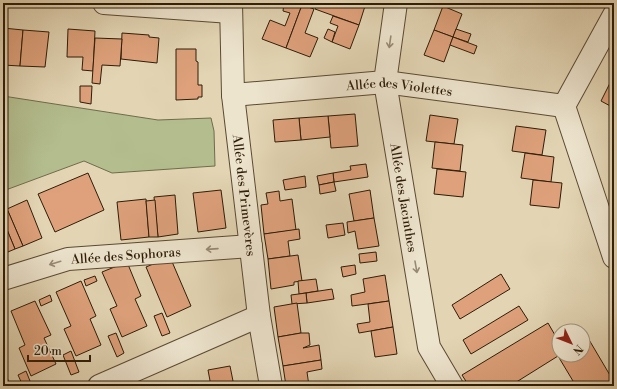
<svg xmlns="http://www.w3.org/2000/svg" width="617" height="389" font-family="'Libre Bodoni',serif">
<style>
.green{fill:#b3bd8e;stroke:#706c4b}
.building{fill:#dea17b;stroke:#2d1c08}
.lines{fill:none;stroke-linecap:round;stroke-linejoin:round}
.minor-casing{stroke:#5a4a33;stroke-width:24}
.minor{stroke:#ede4ce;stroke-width:22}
.oneway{stroke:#978a75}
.labels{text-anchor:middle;stroke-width:3.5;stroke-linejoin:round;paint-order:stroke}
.street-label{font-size:13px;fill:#2d1c08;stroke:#ede4ce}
</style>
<rect width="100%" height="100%" fill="#e3d5b4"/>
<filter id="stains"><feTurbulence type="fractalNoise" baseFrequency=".005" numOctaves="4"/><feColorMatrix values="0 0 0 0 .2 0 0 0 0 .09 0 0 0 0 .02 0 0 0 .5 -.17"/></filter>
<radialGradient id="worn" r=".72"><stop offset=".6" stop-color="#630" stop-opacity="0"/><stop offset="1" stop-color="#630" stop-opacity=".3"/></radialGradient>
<!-- green -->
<path class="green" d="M3,96l155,24 53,-2 3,13 1,35 -103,7 -28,-12 -81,30z"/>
<!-- building -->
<g class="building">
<path d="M284,3l18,2 -16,43 -24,-9 8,-19 15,6 5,-13 -7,-2z"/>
<path d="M317,3h49l-7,22 -44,-16z"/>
<path d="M302,5l12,4 -9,24 13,5 -8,19 -24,-9z"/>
<path d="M443,6l19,8 -9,23 -19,-7z"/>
<path d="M333,16l26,9 -9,24 -18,-7 6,-16 -8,-3z"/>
<path d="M3,28l20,2 -3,36 -17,-1z"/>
<path d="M68,29l27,2 -2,40 -11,-1 1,-13h-16z"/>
<path d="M328,29l7,3 -3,10 -8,-4z"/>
<path d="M456,29l15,5 -3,8 -15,-5z"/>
<path d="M23,30l26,2 -4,35 -25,-1z"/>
<path d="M434,30l19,7 -9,25 -20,-7z"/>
<path d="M122,33l27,2v2l10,1 -2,25 -36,-4z"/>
<path d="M453,37l24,9 -3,8 -24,-9z"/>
<path d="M95,38l27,1 -2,27 -18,-1 -2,19 -8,-1z"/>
<path d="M176,49h20v12l2,1v23h4v12h-4v2l-22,1z"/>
<path d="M611,81l3,1v26l-13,-7z"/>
<path d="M80,86h12l-1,18 -11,-2z"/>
<path d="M355,114l3,32 -27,2 -3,-32z"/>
<path d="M430,115l28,4 -4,25 -28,-3z"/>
<path d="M328,116l2,21 -29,3 -2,-22z"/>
<path d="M299,118l2,22 -26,2 -2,-22z"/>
<path d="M516,126l30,4 -4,25 -30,-4z"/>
<path d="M435,142l28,3 -3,26 -28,-3z"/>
<path d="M525,153l29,4 -3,25 -30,-4z"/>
<path d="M366,164l2,13 -34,5 -1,-9 18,-3 -1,-4z"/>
<path d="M437,169l29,3 -3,25 -29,-3z"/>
<path d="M88,173l16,37 -49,22 -17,-38z"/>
<path d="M333,173l1,9 -15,3 -2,-9z"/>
<path d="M305,176l1,11 -21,3 -2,-10z"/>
<path d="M533,180l29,3 -3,25 -29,-3z"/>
<path d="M334,182l2,9 -16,3 -1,-9z"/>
<path d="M221,190l5,38 -28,4 -5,-39z"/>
<path d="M370,190l4,28 -20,3 -5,-27z"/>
<path d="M279,191l1,10 12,-2 4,31 -32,4 -3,-29 7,-1 -2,-11z"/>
<path d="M175,195l3,39 -20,3 -4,-40z"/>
<path d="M146,199l3,38 -28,3 -4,-38z"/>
<path d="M27,200l15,38 -19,8 -16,-37z"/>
<path d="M155,200l3,37h-9l-3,-36z"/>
<path d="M8,211l15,35 -8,3 -12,-29v-7z"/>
<path d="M374,218l5,28 -21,3 -3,-18 -7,2 -1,-11z"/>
<path d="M3,220l12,29 -12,5z"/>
<path d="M343,223l2,12 -17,3 -2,-13z"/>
<path d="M299,229l1,10 -12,2 2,15 -22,3 -4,-25z"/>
<path d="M376,252l1,9 -17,2 -1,-9z"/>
<path d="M298,255l4,26 -8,1v3l-23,4 -3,-30z"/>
<path d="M170,257l21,49 -24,11 -21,-50z"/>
<path d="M127,262l14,34 -6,3 12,27 -25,11 -12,-28 7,-3 -15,-34z"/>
<path d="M355,265l1,9 -13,3 -2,-10z"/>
<path d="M501,274l9,15 -50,30 -8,-14z"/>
<path d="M385,275l4,26 -37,5 -1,-11 14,-3 -2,-13z"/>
<path d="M95,276l2,5 -11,5 -2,-6z"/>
<path d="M316,279l2,12 -19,3 -1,-13z"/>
<path d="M81,281l15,35 -6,3 11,26 -25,11 -12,-27 7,-3 -15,-34z"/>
<path d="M332,289l2,10 -27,4 -1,-10z"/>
<path d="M306,293l1,10 -15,1 -1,-9z"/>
<path d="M50,295l2,6 -11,5 -2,-6z"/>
<path d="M35,301l16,34 -7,3 12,26 -25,12 -12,-28 6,-3 -14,-34z"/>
<path d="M389,301l4,26 -34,6 -2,-9 13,-2 -2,-18z"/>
<path d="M297,303l4,30 -23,4 -4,-30z"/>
<path d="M519,306l9,14 -57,34 -8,-14z"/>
<path d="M162,313l8,20 -8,3 -8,-20z"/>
<path d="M548,323l11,19v13h24v-14l5,-3 26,44 -7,4h-31l-18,-30 -48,30h-41l-7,-11z"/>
<path d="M393,327l4,27 -22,3 -4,-26z"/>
<path d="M116,333l8,20 -7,4 -9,-21z"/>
<path d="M301,333h8l1,12 -7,3 16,-3 2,15 -38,6 -5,-29z"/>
<path d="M71,351l8,21 -8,3 -8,-20z"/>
<path d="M321,360l1,9 -15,3 2,14h-23l-3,-20z"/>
<path d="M230,366l4,20h-23l-3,-16z"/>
<path d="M3,368l7,17 -3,1h-4z"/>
<path d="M26,371l6,15h-9l-5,-11z"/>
</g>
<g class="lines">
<defs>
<g id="minor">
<path d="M104,3l127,9"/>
<path id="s1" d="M231,3l2,92 26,221 12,70"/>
<path id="s2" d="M396,3l-11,79 44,265 23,39"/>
<path d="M614,15l-50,91 50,151"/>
<path id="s3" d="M233,95l152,-13 179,24"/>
<path id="s4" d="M3,279l65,-20 183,-13"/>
<path d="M99,386l160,-70"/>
</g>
</defs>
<!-- minor casing -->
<use href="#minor" class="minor-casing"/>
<!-- minor -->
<use href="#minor" class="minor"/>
</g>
<!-- one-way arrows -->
<defs><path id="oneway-shaft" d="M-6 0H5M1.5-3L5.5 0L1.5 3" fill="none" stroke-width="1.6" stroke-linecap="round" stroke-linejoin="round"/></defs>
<g class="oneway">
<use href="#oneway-shaft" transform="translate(390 42) rotate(98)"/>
<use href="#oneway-shaft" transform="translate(212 249) rotate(176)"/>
<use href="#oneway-shaft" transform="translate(55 263) rotate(163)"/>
<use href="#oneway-shaft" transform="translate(416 267) rotate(80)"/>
</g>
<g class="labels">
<!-- street labels -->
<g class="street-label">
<text dy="5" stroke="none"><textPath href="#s3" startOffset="167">Allée des Violettes</textPath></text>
<text dy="5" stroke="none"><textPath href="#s1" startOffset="193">Allée des Primevères</textPath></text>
<text dy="5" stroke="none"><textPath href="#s2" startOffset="197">Allée des Jacinthes</textPath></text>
<text dy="5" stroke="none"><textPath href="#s4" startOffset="126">Allée des Sophoras</textPath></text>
</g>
</g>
<!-- margin -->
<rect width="617" height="389" fill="none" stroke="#e3d5b4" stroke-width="16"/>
<rect x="4" y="4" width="609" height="381" fill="none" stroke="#2d1c08" stroke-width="2"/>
<rect x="8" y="8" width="601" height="373" fill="none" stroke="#2d1c08"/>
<!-- north arrow -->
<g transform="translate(571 343) rotate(133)"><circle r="19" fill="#ede4ce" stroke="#a0947f"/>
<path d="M0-3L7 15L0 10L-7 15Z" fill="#8f2418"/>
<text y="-6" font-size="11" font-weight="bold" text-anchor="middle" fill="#2d1c08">N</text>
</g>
<!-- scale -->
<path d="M28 355v6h62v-6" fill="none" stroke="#2d1c08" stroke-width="2"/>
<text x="34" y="355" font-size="12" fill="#2d1c08" stroke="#ede4ce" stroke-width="3" paint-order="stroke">20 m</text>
<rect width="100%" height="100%" filter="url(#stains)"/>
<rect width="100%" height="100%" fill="url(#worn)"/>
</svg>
